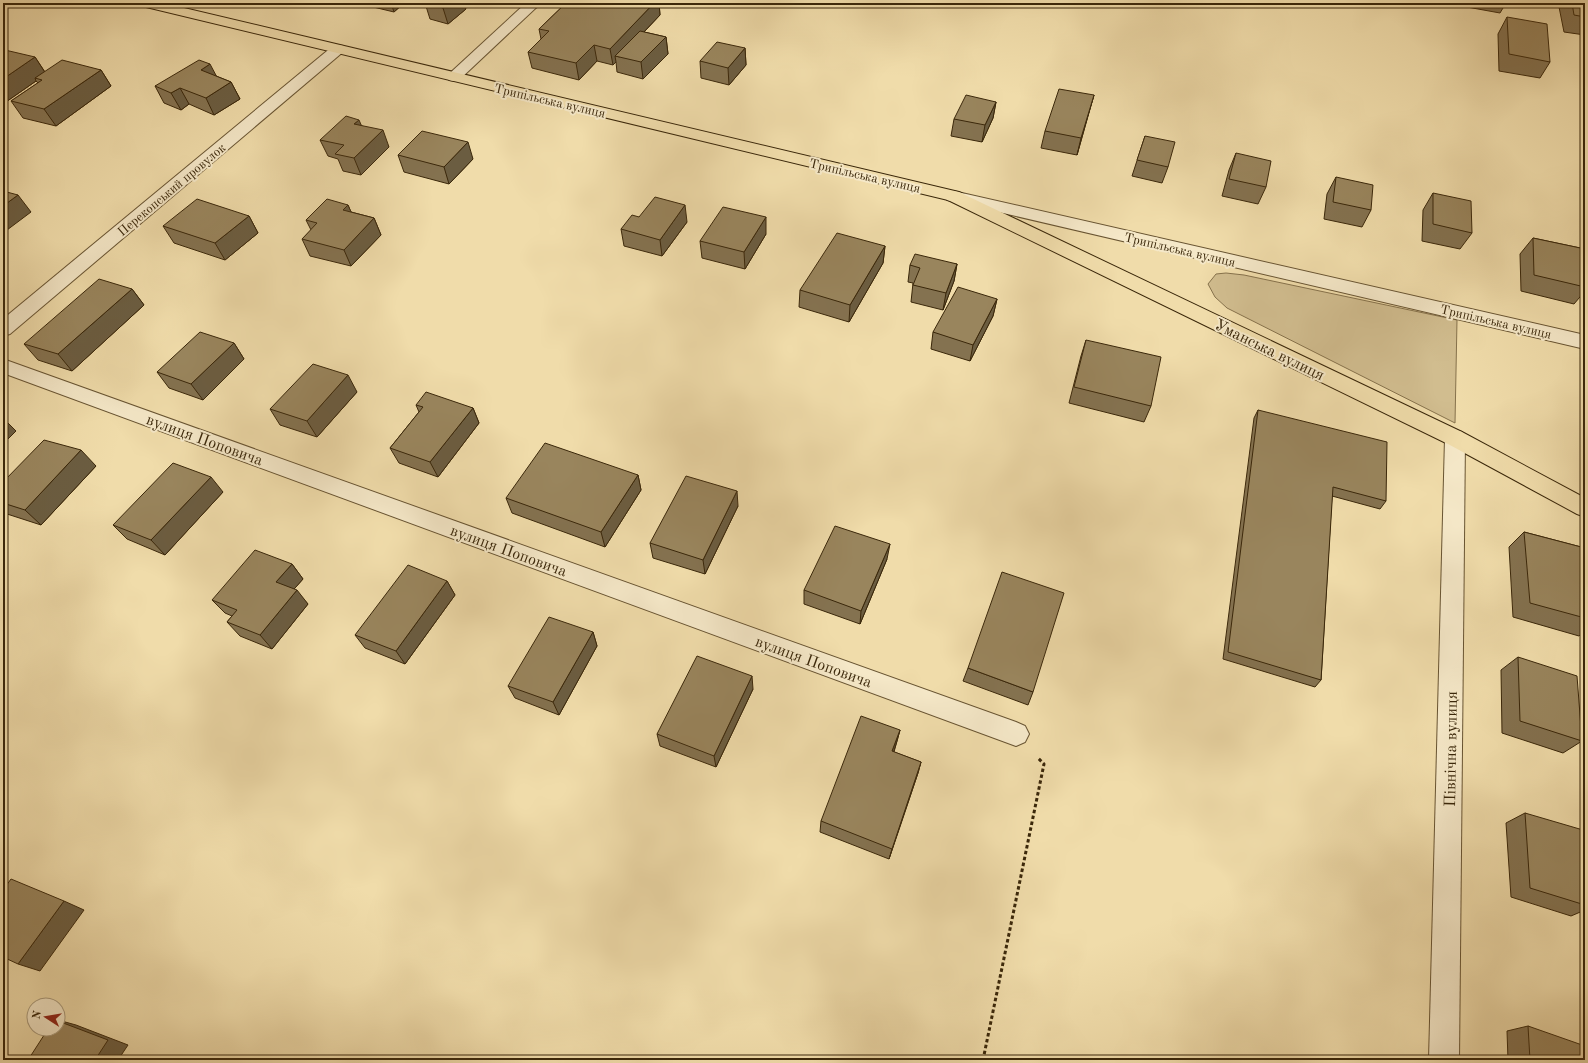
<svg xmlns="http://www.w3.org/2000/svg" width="1588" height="1063" font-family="'Old Standard TT',serif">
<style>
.green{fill:#d1bd8f;stroke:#86724c}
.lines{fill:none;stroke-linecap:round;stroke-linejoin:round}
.minor-casing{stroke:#685432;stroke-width:2}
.primary-casing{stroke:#3a270a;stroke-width:2}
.path{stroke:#3a270a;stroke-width:3;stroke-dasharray:3.5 2.5;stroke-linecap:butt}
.minor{fill:#f5e8c8;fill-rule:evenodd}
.primary{fill:#f0dcaa;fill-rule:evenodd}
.wall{fill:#847250;stroke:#3a270a}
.shaded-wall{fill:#6b5d41;stroke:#3a270a}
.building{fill:#99855d;stroke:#3a270a}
.labels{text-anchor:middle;stroke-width:4;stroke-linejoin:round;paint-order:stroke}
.far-street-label{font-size:13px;fill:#3a270a;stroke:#f5e8c8}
.street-label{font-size:16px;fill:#3a270a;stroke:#f5e8c8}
</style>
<rect width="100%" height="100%" fill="#f0dcaa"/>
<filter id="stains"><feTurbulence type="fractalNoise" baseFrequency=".005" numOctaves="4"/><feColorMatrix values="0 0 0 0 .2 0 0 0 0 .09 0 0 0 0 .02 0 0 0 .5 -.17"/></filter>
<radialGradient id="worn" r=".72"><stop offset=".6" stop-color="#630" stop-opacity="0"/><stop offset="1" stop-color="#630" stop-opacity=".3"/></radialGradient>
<!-- green -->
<path class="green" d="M1226,273l18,2 213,45 -2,103 -228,-115 -12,-11 -7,-13 8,-10z"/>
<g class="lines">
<defs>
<g id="minor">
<path d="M526,3h15l-82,77 -5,1 -5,-1 -2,-3 2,-3z"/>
<path d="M338,45l5,1 2,3 -2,3 -333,282 -7,2v-17l330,-273z"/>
<path d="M953,191l632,144v14l-638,-149 -2,-4 2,-4z"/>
<path d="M3,359l1013,363 9,4 4,8 -4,8 -9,4 -1013,-373z"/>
<path d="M1455,430l7,2 3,6 -6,622h-30l16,-622 3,-6z"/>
</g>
<path id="primary" d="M139,3h24l796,189 503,240 123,66v19l-8,-3 -129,-70 -500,-244 -802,-193 -5,-1z"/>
</defs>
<!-- minor casing -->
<use href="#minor" class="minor-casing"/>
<!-- primary casing -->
<use href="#primary" class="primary-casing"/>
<!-- path -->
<path class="path" d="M983,1060l61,-296 -6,-6"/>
<!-- minor -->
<use href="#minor" class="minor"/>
<!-- primary -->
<use href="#primary" class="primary"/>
</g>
<!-- wall -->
<g class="wall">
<path d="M367,3h37l-10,9 -25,-6z"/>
<path d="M425,3l41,6 -18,15 -18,-5z"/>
<path d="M566,3h93l1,12 -16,17 22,5 2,17 -25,25 -26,-7 -1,-10 -3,3 -16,-4 -18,19 -47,-12 -4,-16 13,-13 -2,-10z"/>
<path d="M1456,3h50l-6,10 -44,-8z"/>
<path d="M1561,3h24v32l-21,-3 -5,-25z"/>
<path d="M1507,17l43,45 -10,16 -41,-7 -1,-37z"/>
<path d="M745,48l1,17 -17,20 -28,-7 -1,-17z"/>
<path d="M35,57l10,15 56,-2 10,16 -55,40 -33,-8 -12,-17 27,-18 -2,-2 -33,23z"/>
<path d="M216,76l15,6 9,17 -26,16 -25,-11 -8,6 -17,-7 -9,-17z"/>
<path d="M1094,95l-17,60 -36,-7 4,-17z"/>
<path d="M996,102l-3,16 -11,24 -31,-6 3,-17z"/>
<path d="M361,125l28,22 -28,28 -18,-4 -5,-12 -10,-3 -8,-16z"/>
<path d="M1145,136l23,31 -6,16 -30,-7z"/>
<path d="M1236,153l30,34 -8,17 -36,-8 7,-26z"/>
<path d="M398,155l75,4 -24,25 -45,-12z"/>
<path d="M1336,177l35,33 -9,17 -38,-8 3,-25z"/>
<path d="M1433,193l39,40 -12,16 -38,-8 1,-31z"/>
<path d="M348,205l3,7 23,6 7,17 -30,31 -41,-10 -8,-17 9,-9 -5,-10z"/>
<path d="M249,216l9,17 -33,27 -51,-17 -11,-17z"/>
<path d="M639,217l48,5 -25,34 -38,-10 -3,-17z"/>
<path d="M766,234l-21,35 -43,-11 -2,-17z"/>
<path d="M1533,238l52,11v42l-11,13 -53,-13 -1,-37z"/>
<path d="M885,246l-2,17 -34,59 -50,-15 1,-17z"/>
<path d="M957,264l-3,17 -11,29 -32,-8 2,-19 -5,-1 2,-17z"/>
<path d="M132,289l12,16 -72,66 -34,-11 -14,-16z"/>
<path d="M997,299l-4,17 -23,45 -39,-12 2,-17z"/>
<path d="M1086,340l65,66 -7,16 -75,-19 12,-47z"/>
<path d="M234,343l10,16 -41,41 -34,-12 -12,-16z"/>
<path d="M357,392l-40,45 -37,-12 -10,-16z"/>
<path d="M416,405l57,3 6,15 -41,54 -39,-14 -9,-15 29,-36z"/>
<path d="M1258,410l128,91 -6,8 -48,-13 -11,184 -6,7 -92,-28 31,-241z"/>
<path d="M96,466l-55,59 -37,-12h-1v-31z"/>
<path d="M638,475l3,15 -36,57 -93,-34 -6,-15z"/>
<path d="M223,492l-58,63 -38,-16 -14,-14z"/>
<path d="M738,506l-33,68 -52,-16 -3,-15z"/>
<path d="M1524,532l61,16v83l-6,5 -66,-19 -4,-70z"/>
<path d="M887,559l-27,65 -56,-20v-14z"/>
<path d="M292,564l11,15 -9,10 14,15 -36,45 -32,-13 -13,-14 5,-6 -7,-3 -13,-13z"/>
<path d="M447,581l8,14 -50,69 -40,-16 -10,-13z"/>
<path d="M593,632l4,14 -38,69 -44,-17 -7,-12z"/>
<path d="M1518,657l64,84 -19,12 -61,-20 -1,-63z"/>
<path d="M968,668l65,24 -5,13 -65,-24z"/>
<path d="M753,689l-37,78 -56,-21 -3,-12z"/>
<path d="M900,730l-6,22 27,10 -3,11 -29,86 -69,-27 1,-11z"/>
<path d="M1525,813l60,36v61l-14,6 -60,-19 -5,-74z"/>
<path d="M1528,1026l57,34h-77l-1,-29z"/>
</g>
<!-- shaded-wall -->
<g class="shaded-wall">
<path d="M391,3h13l-10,9z"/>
<path d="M449,3h15l2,6 -18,15 -5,-16z"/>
<path d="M654,3h5l1,12 -40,42 -5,-1 1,6 -3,3 -3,-16z"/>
<path d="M666,37l2,17 -25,25 -2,-17z"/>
<path d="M594,45l3,16 -18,19 -3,-17z"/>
<path d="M745,48l1,17 -17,20 -1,-17z"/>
<path d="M35,57l11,17 -11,4 1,3 -33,23v-25z"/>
<path d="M210,64l9,17 -18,-11z"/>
<path d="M101,70l10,16 -55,40 -12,-17z"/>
<path d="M231,82l9,17 -26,16 -8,-17z"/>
<path d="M180,88l9,16 -8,6 -10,-17z"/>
<path d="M1094,95l-5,17 -12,43 4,-17z"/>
<path d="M996,102l-3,16 -11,24 3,-17z"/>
<path d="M359,120l7,16 -12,-12z"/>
<path d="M383,130l6,17 -28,28 -7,-17z"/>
<path d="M468,142l5,17 -24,25 -5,-17z"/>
<path d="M18,195l13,17 -28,21v-27z"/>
<path d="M348,205l7,16 -12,-11z"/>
<path d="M685,205l2,17 -25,34 -2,-16z"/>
<path d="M249,216l9,17 -33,27 -10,-17z"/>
<path d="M766,217v17l-21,35 -1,-17z"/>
<path d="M374,218l7,17 -30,31 -7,-16z"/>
<path d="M885,246l-2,17 -34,59 1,-17z"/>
<path d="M957,264l-3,17 -11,29 3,-17z"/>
<path d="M132,289l12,16 -72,66 -14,-17z"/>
<path d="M997,299l-4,17 -23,45 3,-16z"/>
<path d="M234,343l10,16 -41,41 -12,-16z"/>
<path d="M348,375l9,17 -40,45 -10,-16z"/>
<path d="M473,408l6,15 -41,54 -8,-15z"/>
<path d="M3,418l13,13 -13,13z"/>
<path d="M81,450l15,16 -55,59 -16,-15z"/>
<path d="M638,475l3,15 -36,57 -4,-15z"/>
<path d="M211,477l12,15 -58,63 -14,-15z"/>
<path d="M737,491l1,15 -33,68 -2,-14z"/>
<path d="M890,544l-3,15 -27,65 1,-13z"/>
<path d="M292,564l11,15 -15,17 -12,-14z"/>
<path d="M447,581l8,14 -50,69 -9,-13z"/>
<path d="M297,590l11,14 -36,45 -12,-14z"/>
<path d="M593,632l4,14 -38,69 -6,-13z"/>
<path d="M752,676l1,13 -37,78 -2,-11z"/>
<path d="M900,730l-3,11 -7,22 2,-12z"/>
<path d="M921,762l-3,11 -29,86 3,-10z"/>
<path d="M64,901l20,9 -44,61 -22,-7z"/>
<path d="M58,1020l18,5 52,20 -10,15h-23z"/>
</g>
<!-- building -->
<g class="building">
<path d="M425,3h24l-6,5z"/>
<path d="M566,3h88l-44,46 -16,-4 -18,18 -48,-11 21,-21 -10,-2z"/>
<path d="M1572,3h13v14l-11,-2z"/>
<path d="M1507,17l40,7 3,38 -41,-8z"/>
<path d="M640,31l26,6 -25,25 -26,-6z"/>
<path d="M717,42l28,6 -17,20 -28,-7z"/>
<path d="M5,50l30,7 -32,22v-27z"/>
<path d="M62,60l39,10 -57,39 -33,-8 31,-21 -7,-2z"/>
<path d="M199,60l11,4 -9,6 30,12 -25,16 -26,-10 -9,5 -16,-7z"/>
<path d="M1059,89l35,6 -13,43 -36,-7z"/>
<path d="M966,95l30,7 -11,23 -31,-6z"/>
<path d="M346,116l13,4 -5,4 29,6 -29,28 -19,-4 9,-9 -24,-5z"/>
<path d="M422,131l46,11 -24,25 -46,-12z"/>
<path d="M1145,136l30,6 -7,25 -31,-7z"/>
<path d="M1236,153l35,8 -5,26 -37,-8z"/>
<path d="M1336,177l37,8 -2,25 -38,-8z"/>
<path d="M3,191l15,4 -15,11z"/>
<path d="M1433,193l38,8 1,32 -39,-9z"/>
<path d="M655,197l30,8 -25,35 -39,-11 11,-14 7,2z"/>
<path d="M197,199l52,17 -34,27 -52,-17z"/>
<path d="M327,199l21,6 -5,5 31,8 -30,32 -42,-11 15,-16 -11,-3z"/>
<path d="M723,207l43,10 -22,35 -44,-11z"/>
<path d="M837,233l48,13 -35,59 -50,-15z"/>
<path d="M1533,238l52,11v38l-51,-12z"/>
<path d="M915,254l42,10 -11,29 -33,-8 7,-17 -10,-3z"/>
<path d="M99,279l33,10 -74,65 -34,-10z"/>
<path d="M958,287l39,12 -24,46 -40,-13z"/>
<path d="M200,332l34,11 -43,41 -34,-12z"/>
<path d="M1086,340l75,17 -10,49 -77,-19z"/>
<path d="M313,364l35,11 -41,46 -37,-12z"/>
<path d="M426,392l47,16 -43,54 -40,-14 33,-41 -7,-2z"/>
<path d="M1258,410l129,32 -1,59 -53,-14 -12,193 -93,-28z"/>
<path d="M44,440l37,10 -56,60 -22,-7v-21z"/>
<path d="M545,443l93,32 -37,57 -95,-34z"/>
<path d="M173,463l38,14 -60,63 -38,-15z"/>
<path d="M686,476l51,15 -34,69 -53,-17z"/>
<path d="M835,526l55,18 -29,67 -57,-21z"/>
<path d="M1524,532l61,16v70l-55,-15z"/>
<path d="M255,550l37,14 -16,18 21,8 -37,45 -33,-13 10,-12 -25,-10z"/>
<path d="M408,565l39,16 -51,70 -41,-16z"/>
<path d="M1002,572l62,21 -31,99 -65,-24z"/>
<path d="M549,617l44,15 -40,70 -45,-16z"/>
<path d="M697,656l55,20 -38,80 -57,-22z"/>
<path d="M1518,657l59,19 5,65 -62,-20z"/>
<path d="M861,716l39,14 -8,21 29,11 -29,87 -71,-28z"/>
<path d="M1525,813l58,17 2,19v56l-55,-17z"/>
<path d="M11,879l53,22 -46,63 -15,-7v-67z"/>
<path d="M58,1021l50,19 -13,20h-67l20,-31h10z"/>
<path d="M1528,1026l57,20v14h-55z"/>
</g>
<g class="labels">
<!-- far-street labels -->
<g class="far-street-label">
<text transform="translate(550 100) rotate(13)" y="5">Трипільська вулиця</text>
<text transform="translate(865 175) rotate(13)" y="5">Трипільська вулиця</text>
<text transform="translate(171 189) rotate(-40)" y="5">Перекопський провулок</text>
<text transform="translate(1180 249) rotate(13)" y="5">Трипільська вулиця</text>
<text transform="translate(1496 321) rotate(13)" y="5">Трипільська вулиця</text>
</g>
<!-- street labels -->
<g class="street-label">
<text transform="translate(1270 349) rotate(26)" y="6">Уманська вулиця</text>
<text transform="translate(205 439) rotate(20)" y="6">вулиця Поповича</text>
<text transform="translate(509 550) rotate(20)" y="6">вулиця Поповича</text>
<text transform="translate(814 661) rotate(20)" y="6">вулиця Поповича</text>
<text transform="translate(1450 749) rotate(-89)" y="6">Північна вулиця</text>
</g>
</g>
<!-- margin -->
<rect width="1588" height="1063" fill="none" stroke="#f0dcaa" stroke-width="16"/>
<rect x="4" y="4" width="1580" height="1055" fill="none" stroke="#3a270a" stroke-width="2"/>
<rect x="8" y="8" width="1572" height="1047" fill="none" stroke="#3a270a"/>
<!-- north arrow -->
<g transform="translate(46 1017) rotate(282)"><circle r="19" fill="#f5e8c8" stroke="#aa9b7c"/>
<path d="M0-3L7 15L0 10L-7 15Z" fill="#8f2418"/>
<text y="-6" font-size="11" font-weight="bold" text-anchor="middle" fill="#3a270a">N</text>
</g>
<rect width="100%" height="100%" filter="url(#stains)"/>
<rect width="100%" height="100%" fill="url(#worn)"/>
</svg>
